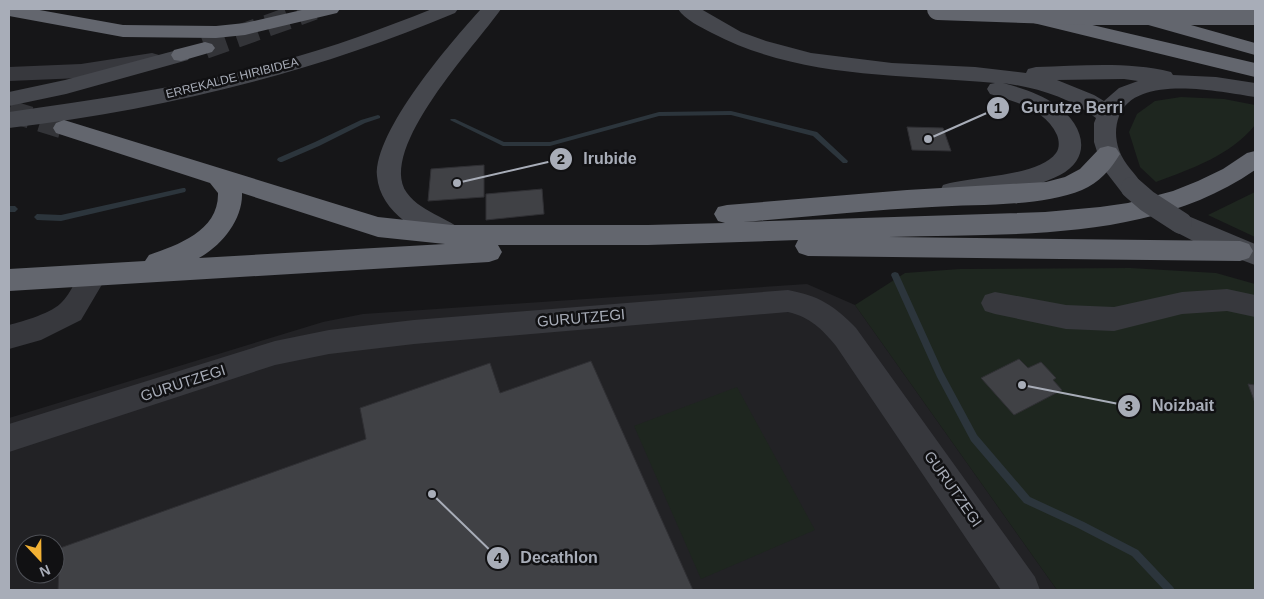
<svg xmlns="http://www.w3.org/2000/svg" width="1264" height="599" font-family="Arial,sans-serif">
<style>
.built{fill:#222225;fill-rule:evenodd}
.green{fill:#1e261f}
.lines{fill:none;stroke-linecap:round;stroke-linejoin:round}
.stream{fill:#2c353c;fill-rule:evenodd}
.building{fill:#404145;stroke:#303034}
.highway-tunnel{stroke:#333438;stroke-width:22;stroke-dasharray:22 11;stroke-linecap:butt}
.street{fill:#37383d;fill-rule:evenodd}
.secondary{fill:#45474d;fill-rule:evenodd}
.highway{fill:#63666e;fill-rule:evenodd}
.secondary-bridge{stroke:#45474d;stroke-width:22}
.highway-bridge{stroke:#63666e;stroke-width:22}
.labels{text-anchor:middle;stroke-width:5;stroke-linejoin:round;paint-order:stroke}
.far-street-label{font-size:12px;fill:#a8adb8;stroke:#111113}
.street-label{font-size:15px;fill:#a8adb8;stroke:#111113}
.leader{fill:none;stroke:#a8adb8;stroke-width:2}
.callout-dot{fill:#a8adb8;stroke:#111113;stroke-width:2}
.mark-label{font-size:15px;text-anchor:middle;font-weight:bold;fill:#111}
.callout-label{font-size:16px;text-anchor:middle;font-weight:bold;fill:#a8adb8;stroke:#111113;stroke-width:5;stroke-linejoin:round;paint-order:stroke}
</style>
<rect width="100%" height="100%" fill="#161618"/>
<!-- built -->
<path class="built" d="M807,284l48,21 202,285h-1048v-172l314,-96 40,-8zM25,544h30v30h-30z"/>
<!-- green -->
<g class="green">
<path d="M1181,97l43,2 31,6v20c-24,30 -64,44 -99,57l-16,-15 -11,-35 8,-18 18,-13z"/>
<path d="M1255,192v45l-47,-22z"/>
<path d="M1130,268l86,5 39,11v306h-198l-202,-285 50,-32 55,-4z"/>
<path d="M737,387l78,143 -114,49 -67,-153z"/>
</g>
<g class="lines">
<!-- stream -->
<g class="stream">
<path d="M731,111l86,21 31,29 -1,2h-4l-30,-27 -82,-21 -72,1 -109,30h-47l-53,-26 1,-1h4l49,23h46l109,-30z"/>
<path d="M378,115l2,1v2l-15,5 -46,23 -37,16h-2l-3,-2 1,-2 37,-16 46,-22z"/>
<path d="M183,188h2l1,2 -1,2 -124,29 -24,-1 -3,-3 3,-3 24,1z"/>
<path d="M9,206h6l3,3 -3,3h-6z"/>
<path d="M895,272l3,1 1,2 44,97 34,63 53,62 54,25 54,28 35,37 2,3h-11l-32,-34 -54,-28 -54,-25 -53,-62 -34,-64 -46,-102 1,-2z"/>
</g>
</g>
<!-- building -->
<g class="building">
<path d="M907,127l36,1 8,23 -39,-1z"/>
<path d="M484,165v32l-56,4 3,-32z"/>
<path d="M542,189l2,25 -58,6v-26z"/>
<path d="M1019,359l9,9 13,-6 15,16 -3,2 9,10 -48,25 -33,-37z"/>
<path d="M591,361l102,229h-635l2,-42 306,-109 -6,-31 130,-45 10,30z"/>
<path d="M1248,384l7,1v18z"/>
</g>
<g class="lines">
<!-- highway-tunnel -->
<g class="highway-tunnel">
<path d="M205,48l109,-39"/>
<path d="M9,111l55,17"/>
</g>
<!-- street -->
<g class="street">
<path d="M152,53l7,2 3,5 -3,5 -78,13 -72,3v-14l72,-3z"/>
<path d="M94,265l9,3 4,8 -26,44 -40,20 -32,9v-24c13,-3 45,-13 53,-23 12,-12 15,-31 32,-37z"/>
<path d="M1227,289l28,6v22l-28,-6 -45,3 -68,17 -48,-2 -71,-15 -10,-3 -4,-8 4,-8 10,-3 71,13 48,2 68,-15z"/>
<path d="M788,290c31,6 46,15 68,38l179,249 5,13h-39l-165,-244c-14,-17 -26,-29 -48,-34l-374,32 -85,10 -54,11 -266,87v-28l266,-83 54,-11 85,-10z"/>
</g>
<!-- secondary -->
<g class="secondary">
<path d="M432,9h26l-3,4c-142,60 -293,97 -446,115v-16c91,-13 183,-26 272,-51 52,-14 101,-32 151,-52z"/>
<path d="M481,9h20c-24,35 -125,140 -94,184 15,21 50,27 58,42l-4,7 -9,3c-31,-10 -72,-32 -75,-69 -3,-45 74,-134 104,-167z"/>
<path d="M678,9h23l40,23 25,9 45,12 81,10 83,4 51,6 2,-4 8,-2c44,-1 91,-6 135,5l2,3 43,2 39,6v14c-34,-5 -119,-24 -136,19 -4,11 -4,22 0,34 5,15 18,24 25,38l-3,6 -9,3 -9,-3 -17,-22 -7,-14 -5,-16v-19l2,-5c-28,-21 -58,-30 -93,-35 19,5 38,11 53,22 27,19 38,52 4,70 -33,17 -72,19 -108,25l-9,-3 -3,-6 3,-6c28,-9 96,-8 113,-32 4,-5 3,-13 1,-18 -11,-25 -43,-34 -67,-41l-3,-5 3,-5 5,-1c-95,-9 -195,-4 -283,-50 -11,-6 -27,-13 -34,-24zM1124,79l14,2 -19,7 -15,13 -10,-6 -37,-15z"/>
<path d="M181,49l7,1 3,5 -3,5 -122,34 -57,12v-14l56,-12z"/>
<path d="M1181,213l74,31v21l-56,-21 -27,-14 -4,-7 4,-7z"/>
</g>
<!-- highway -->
<g class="highway">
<path d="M9,9h25l89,16 93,1 29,-3 61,-14h34l-3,4 -92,22 -29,3 -93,-1 -114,-21z"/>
<path d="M1024,9l231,54v14l-238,-58 -3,-4 3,-4z"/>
<path d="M1134,9l121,34v12l-128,-36 -3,-4 3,-4z"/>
<path d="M205,42l7,2 3,4 -3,4 -31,9 -7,-1 -3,-5 3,-5z"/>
<path d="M64,120l314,97 74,8h196l77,-2 -7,-2 -4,-7 4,-7 9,-2 180,-15 139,-8 19,-5 15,-8 20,-21 8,-2 8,2 4,6c-9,15 -21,29 -38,36 -41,17 -105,14 -150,17 -63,3 -126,10 -189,15l302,-10 55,-5 28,-4 45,-12 25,-10 25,-12 24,-16 8,-2v19c-106,73 -244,63 -366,67l351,4 9,3 4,7 -4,7 -9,3 -432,-5 -9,-3 -4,-7 3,-6 -150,5h-150l4,7 -4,7 -9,3 -480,29v-22l136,-8 4,-6c29,-10 70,-24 69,-62l-8,-10 -154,-50 -3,-5 3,-5zM242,193l136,44 67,7 -246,14c22,-12 44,-38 43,-65z"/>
</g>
<!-- secondary-bridge -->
<path class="secondary-bridge" d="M1132,188l15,13 34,22"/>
<!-- highway-bridge -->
<path class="highway-bridge" d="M938,9l148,5h169"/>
</g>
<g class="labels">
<!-- far-street labels -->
<g class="far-street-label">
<text transform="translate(232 78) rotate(-14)" y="4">ERREKALDE HIRIBIDEA</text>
</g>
<!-- street labels -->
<g class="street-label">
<text transform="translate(581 318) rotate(-5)" y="5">GURUTZEGI</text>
<text transform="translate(183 383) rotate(-18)" y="5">GURUTZEGI</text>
<text transform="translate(953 489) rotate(55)" y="5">GURUTZEGI</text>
</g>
</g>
<!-- callouts -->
<path class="leader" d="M928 139L998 108M457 183L561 159M1022 385L1129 406M432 494L498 558"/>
<g class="callout-dot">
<circle cx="928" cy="139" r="5"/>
<circle cx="457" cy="183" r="5"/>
<circle cx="1022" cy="385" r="5"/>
<circle cx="432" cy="494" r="5"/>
<circle cx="998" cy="108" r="12"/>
<circle cx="561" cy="159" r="12"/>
<circle cx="1129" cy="406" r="12"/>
<circle cx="498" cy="558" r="12"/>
</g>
<g class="mark-label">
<text x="998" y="113">1</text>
<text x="561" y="164">2</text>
<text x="1129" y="411">3</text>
<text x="498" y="563">4</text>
</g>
<g class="callout-label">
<text x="1072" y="113">Gurutze Berri</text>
<text x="610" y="164">Irubide</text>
<text x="1183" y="411">Noizbait</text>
<text x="559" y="563">Decathlon</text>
</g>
<!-- border -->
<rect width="1264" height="599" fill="none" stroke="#a8adb8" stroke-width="20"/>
<!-- north arrow -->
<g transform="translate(40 559) rotate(158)"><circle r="24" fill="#111113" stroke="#4d4f55"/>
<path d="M0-4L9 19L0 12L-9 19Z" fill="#f2b134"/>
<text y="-8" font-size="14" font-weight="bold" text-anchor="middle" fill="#a8adb8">N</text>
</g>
</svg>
